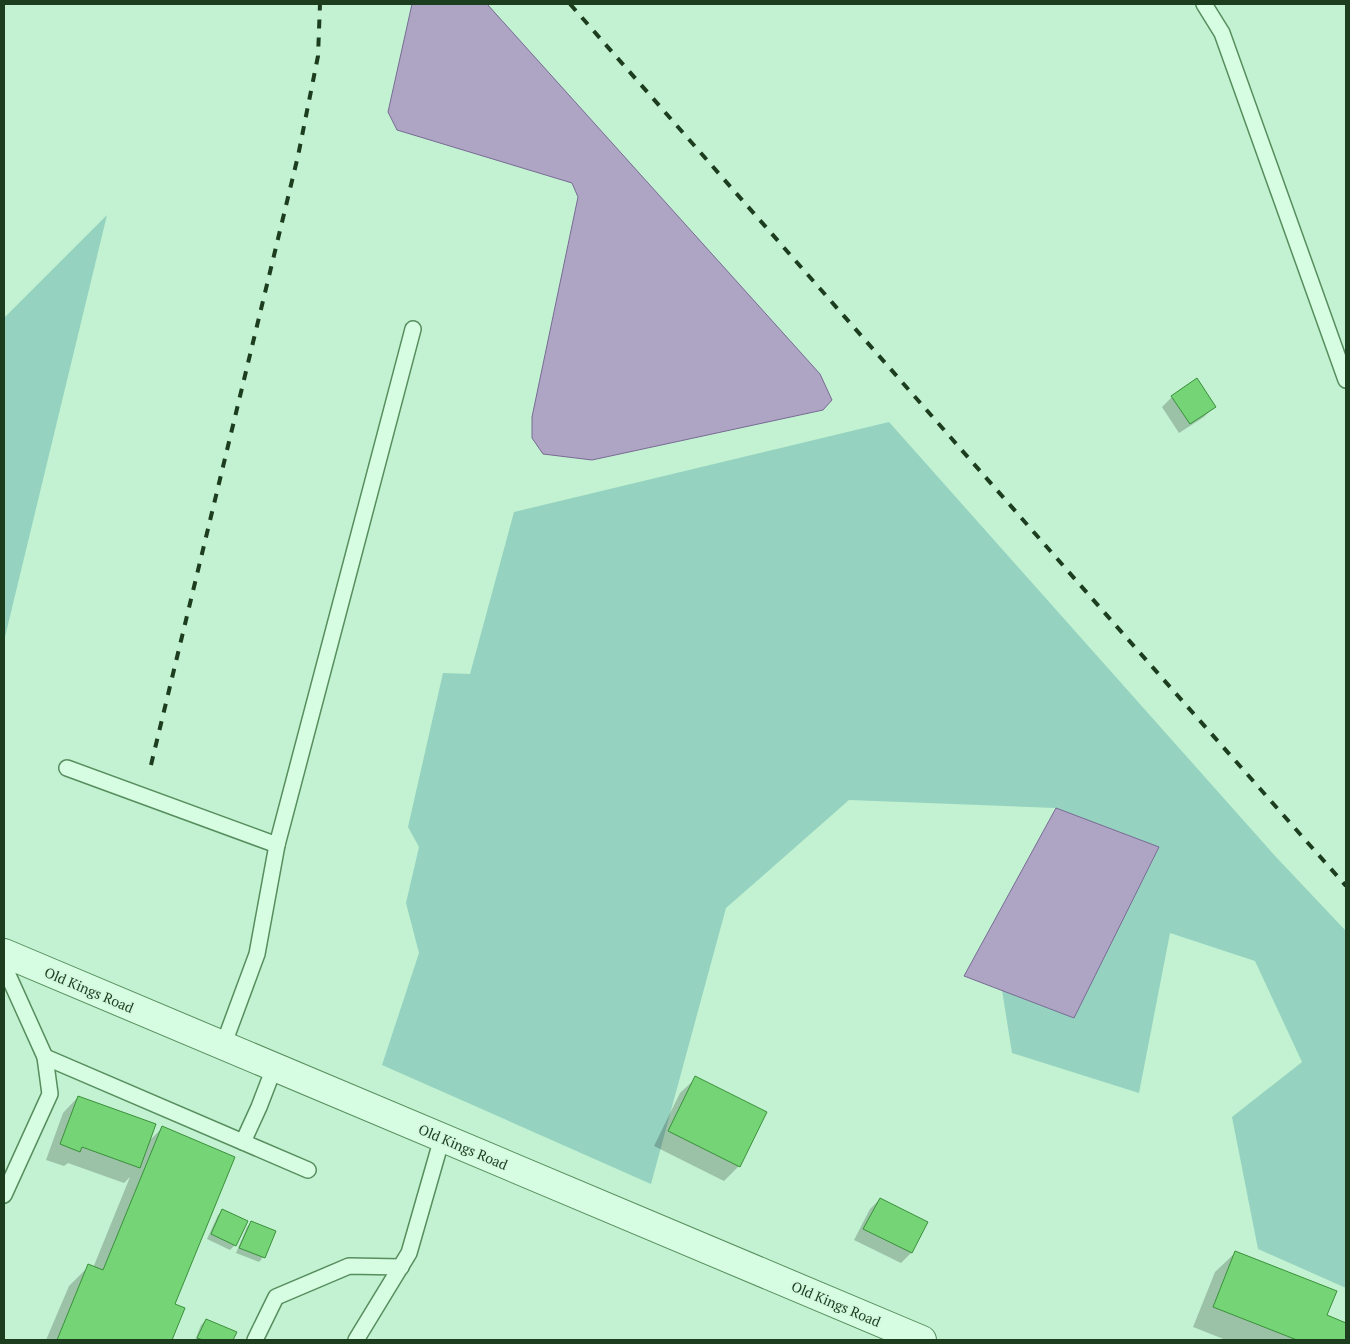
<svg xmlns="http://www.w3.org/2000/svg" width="1350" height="1344" font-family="'PT Serif',serif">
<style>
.green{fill:#95d2c0}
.water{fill:#aea5c4;stroke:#796a94}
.shadow{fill:#0003}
.building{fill:#74d476;stroke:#3b903b}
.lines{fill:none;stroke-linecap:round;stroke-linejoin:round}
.service-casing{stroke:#578e5e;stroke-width:18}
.tertiary-casing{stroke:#578e5e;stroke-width:30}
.service{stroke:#d6fce2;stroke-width:15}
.tertiary{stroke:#d6fce2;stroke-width:28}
.rail{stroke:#1d3d1f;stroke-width:4;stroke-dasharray:9 9;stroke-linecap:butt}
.labels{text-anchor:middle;stroke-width:4;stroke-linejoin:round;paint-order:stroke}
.street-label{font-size:14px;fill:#1d3d1f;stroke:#d3f9de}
</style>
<rect width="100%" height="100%" fill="#c2f2d1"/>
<!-- green -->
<g class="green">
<path d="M107,215l-103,426v-323z"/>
<path d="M889,422l387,435 70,74v357l-88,-39 -26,-132 70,-55 -47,-101 -85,-28 -31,160 -127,-40 -10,-63 72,28 -18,-210 -207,-8 -123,108 -75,276 -269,-119 37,-112 -13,-50 13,-56 -11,-20 35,-154 27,1 44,-162z"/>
</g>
<!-- water -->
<g class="water">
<path d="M412,4h75l333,370 12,26 -9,10 -231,50 -49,-6 -11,-16v-21l46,-220 -6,-14 -175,-53 -9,-18z"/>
<path d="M1056,808l103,39 -85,171 -110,-42z"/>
</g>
<!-- shadow -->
<g class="shadow">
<path d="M1172,397l42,10 -10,10 -25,16 -17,-26z"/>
<path d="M696,1078l43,88 -15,15 -70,-35 26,-53z"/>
<path d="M78,1097l71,44 13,-13 11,176 11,5 -13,31h-125l23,-54 20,-20 4,2 37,-91 -6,6 -56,-20 -4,3 -18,-6 17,-47z"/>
<path d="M880,1199l46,23 -15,31 -10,10 -47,-23 16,-31z"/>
<path d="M223,1211l12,34 -5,5 -23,-11 11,-24z"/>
<path d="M251,1222l24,10 -12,25 -4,5 -23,-9 11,-26z"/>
<path d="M1236,1252l90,64 20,8v16h-120l-33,-13 22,-55z"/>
<path d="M206,1320l29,13 -3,7h-37l6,-15z"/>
</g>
<!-- building -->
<g class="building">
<path d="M1197,378l19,29 -26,17 -19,-28z"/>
<path d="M695,1076l72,36 -27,55 -72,-36z"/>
<path d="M78,1096l78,28 -16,44 -58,-21 -2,5 -20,-8z"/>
<path d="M162,1126l73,31 -60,147 10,4 -13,32h-115l31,-76 15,6z"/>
<path d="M880,1198l48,24 -16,31 -49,-24z"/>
<path d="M222,1209l26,12 -12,25 -25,-12z"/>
<path d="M251,1221l25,10 -11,27 -26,-10z"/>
<path d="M1235,1251l102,40 -10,24 19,8v17h-49l-84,-33z"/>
<path d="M206,1319l31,13 -4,8h-30l-6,-2z"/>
</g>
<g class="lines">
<defs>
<g id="service">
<path d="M1204,4l18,29 124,347"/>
<path d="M67,768l210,77"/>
<path d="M4,966l41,91 5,37 -46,101"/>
<path d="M223,1046l34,-92 20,-109 136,-516"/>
<path d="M45,1057l263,113"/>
<path d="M243,1142l16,-35 15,-39"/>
<path d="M255,1340l21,-43 73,-31 52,1"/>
<path d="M356,1340l53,-87 33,-115"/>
</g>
<path id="tertiary" d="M4,953l918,387"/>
</defs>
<!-- service casing -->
<use href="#service" class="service-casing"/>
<!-- tertiary casing -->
<use href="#tertiary" class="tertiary-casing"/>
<!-- service -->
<use href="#service" class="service"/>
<!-- tertiary -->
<use href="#tertiary" class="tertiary"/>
<!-- rail -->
<g class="rail">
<path d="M570,4l555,632 221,250"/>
<path d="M151,765l147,-609 20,-100 2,-52"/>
</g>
</g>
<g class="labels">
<!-- street labels -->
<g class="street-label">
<text transform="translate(89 990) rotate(23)" y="5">Old Kings Road</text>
<text transform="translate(463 1147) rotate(23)" y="5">Old Kings Road</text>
<text transform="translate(836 1304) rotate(23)" y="5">Old Kings Road</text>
</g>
</g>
<!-- border -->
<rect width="1350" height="1344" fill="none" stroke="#1d3d1f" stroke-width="10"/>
</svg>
